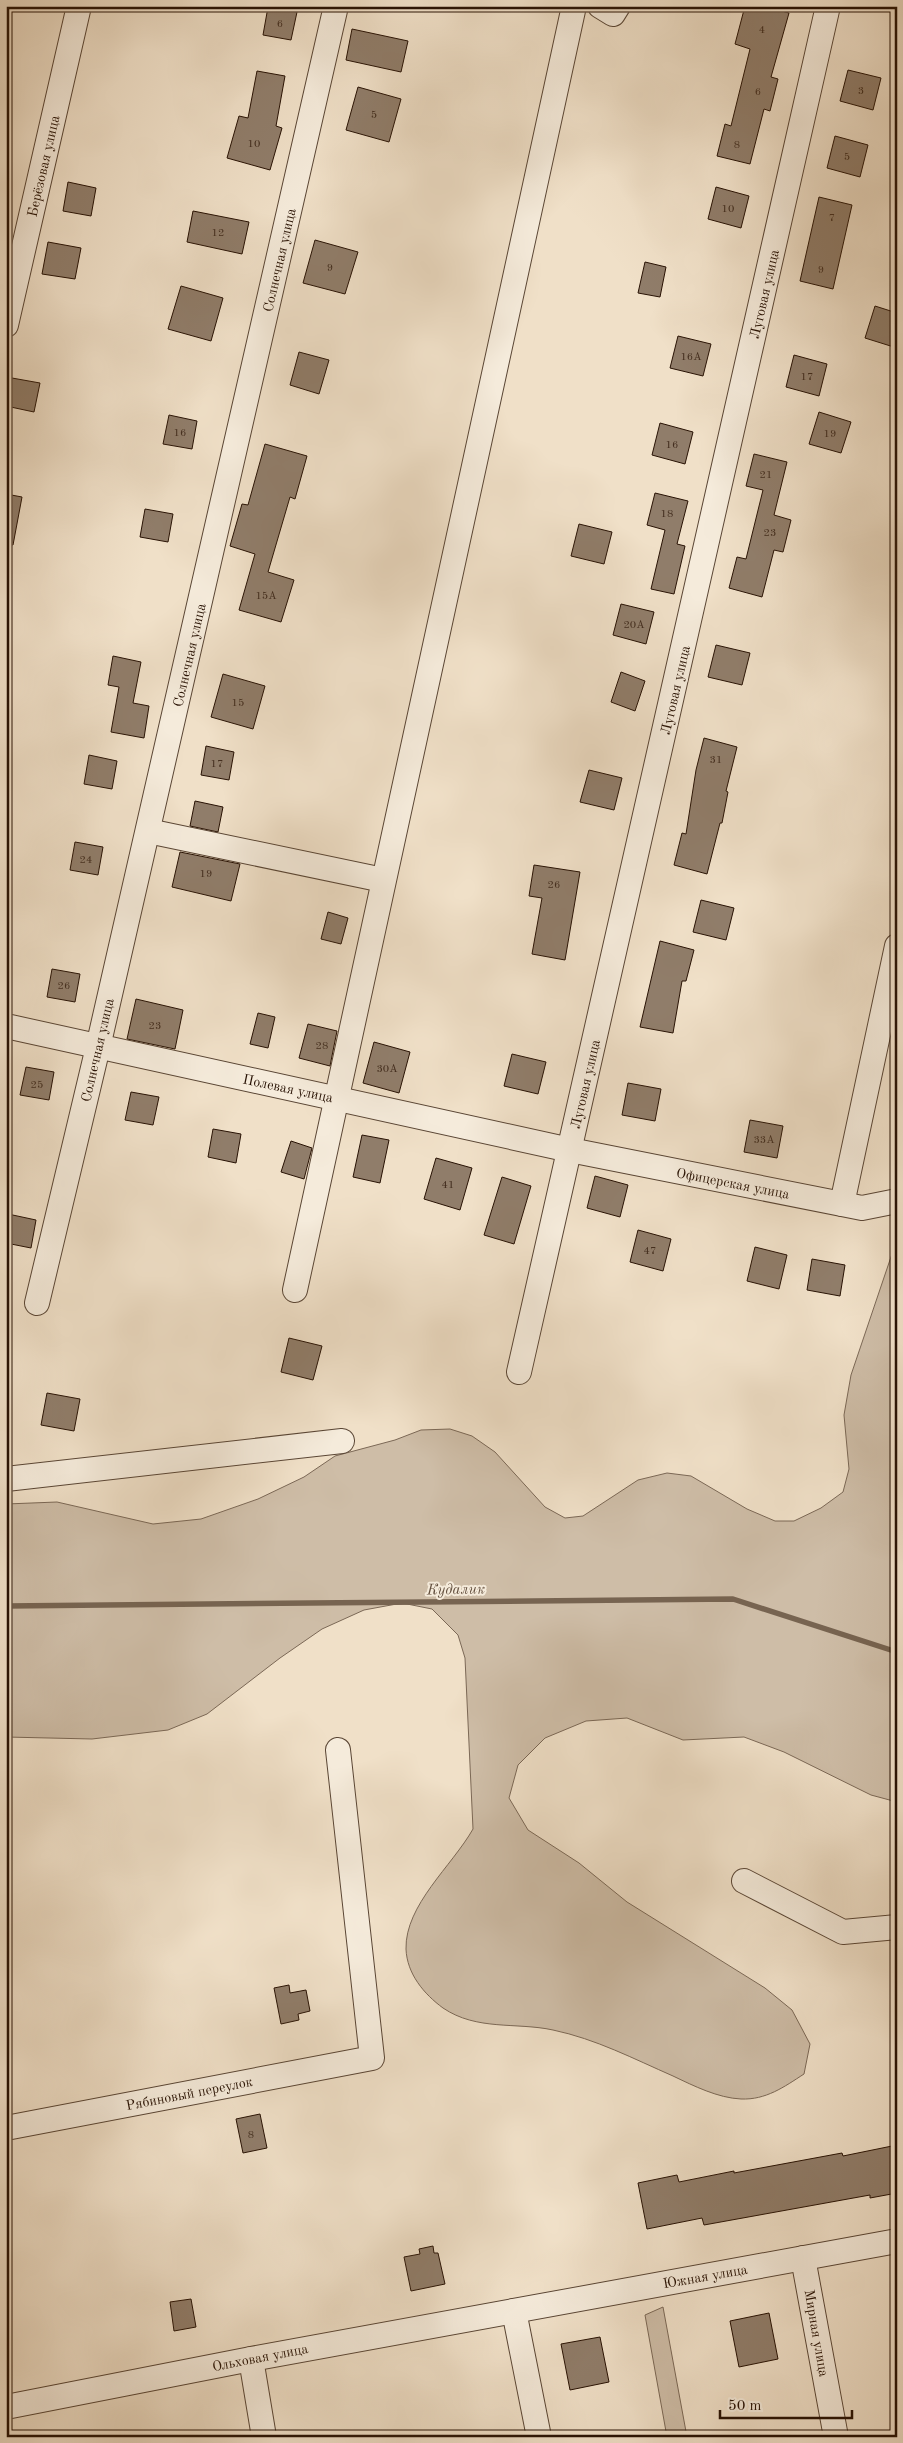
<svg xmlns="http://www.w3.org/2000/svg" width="903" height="2443" font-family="'Old Standard TT',serif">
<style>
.green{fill:#cebda7;stroke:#7b6856}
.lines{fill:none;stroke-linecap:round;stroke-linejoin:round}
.stream{stroke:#776451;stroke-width:5.5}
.building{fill:#907d6a;stroke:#281204}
.minor-casing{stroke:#5a4635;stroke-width:26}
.minor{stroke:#f5ebdb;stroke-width:24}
.labels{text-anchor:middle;stroke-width:4;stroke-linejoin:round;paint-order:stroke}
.number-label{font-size:11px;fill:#422d1e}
.street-label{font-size:14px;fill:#281204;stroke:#f5ebdb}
.water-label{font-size:15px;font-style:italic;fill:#634f3e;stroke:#f5ebdb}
</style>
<rect width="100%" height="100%" fill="#f0e0c8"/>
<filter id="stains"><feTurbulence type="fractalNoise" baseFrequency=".004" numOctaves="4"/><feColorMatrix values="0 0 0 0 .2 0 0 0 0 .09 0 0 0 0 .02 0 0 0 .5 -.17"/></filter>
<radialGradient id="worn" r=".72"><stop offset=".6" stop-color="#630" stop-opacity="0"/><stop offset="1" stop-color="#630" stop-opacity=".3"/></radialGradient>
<!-- green -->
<g class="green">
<path d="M897,1244v558l-26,-7 -87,-43 -40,-15 -61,3 -56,-22 -41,3 -41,17 -27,27 -9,33 19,32 51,33 48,39 138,86 27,22 18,34 -6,30c-20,13 -38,26 -63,25 -23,-1 -47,-13 -68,-23 -39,-17 -77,-37 -120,-46 -37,-8 -76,1 -110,-22 -19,-14 -36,-34 -37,-59 -1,-44 46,-83 67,-120l-8,-171 -7,-23 -26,-26 -30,-6 -38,7 -42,19 -42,29 -73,56 -39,16 -76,9 -86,-2v-233l51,-2 96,22 48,-5 57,-20 46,-22 31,-21 60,-16 26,-10 29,-1 22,7 23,16 50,55 20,11 18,-2 55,-36 29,-7 24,3 56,33 28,12h19l27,-13 22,-16 6,-23 -5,-54 7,-40 43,-127z"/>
<path d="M663,2307l24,130h-20l-22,-122z"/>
</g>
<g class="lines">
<!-- stream -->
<path class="stream" d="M6,1606l727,-7 164,53"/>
</g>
<!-- building -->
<g class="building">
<path d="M745,6h19l25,7 -18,64 7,2 -8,32 -6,-2 -14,55 -33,-8 8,-32 6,2 19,-77 -15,-5z"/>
<path d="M268,7l29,5 -6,28 -28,-5z"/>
<path d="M352,29l56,12 -7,31 -55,-12z"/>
<path d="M848,70l33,8 -8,32 -33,-9z"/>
<path d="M257,71l28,5 -9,50 6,2 -12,42 -43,-12 12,-42 9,2z"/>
<path d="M358,87l43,12 -12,43 -43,-12z"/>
<path d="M835,136l33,9 -8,32 -33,-9z"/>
<path d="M68,182l28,6 -5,28 -28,-5z"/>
<path d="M716,187l33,9 -8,32 -33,-9z"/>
<path d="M819,197l33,8 -19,84 -33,-8z"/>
<path d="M193,211l56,11 -7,32 -55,-12z"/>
<path d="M315,240l43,12 -13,42 -42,-11z"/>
<path d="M48,242l33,6 -6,31 -33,-5z"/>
<path d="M645,262l21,5 -6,30 -22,-4z"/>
<path d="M181,286l42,12 -12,43 -43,-12z"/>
<path d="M875,306l22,7v35l-32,-10z"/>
<path d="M678,336l33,8 -8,32 -33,-8z"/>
<path d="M299,352l30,8 -10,34 -29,-9z"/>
<path d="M794,355l33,9 -8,32 -33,-9z"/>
<path d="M12,378l28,5 -6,29 -28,-6z"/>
<path d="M819,412l32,10 -10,31 -32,-9z"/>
<path d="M169,415l28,6 -5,28 -29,-5z"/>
<path d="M660,423l33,9 -8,32 -33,-9z"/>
<path d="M265,444l42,12 -12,43 -5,-2 -22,75 26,8 -13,42 -42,-12 16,-56 -25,-8 12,-42 6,1z"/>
<path d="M754,454l33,8 -13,53 17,5 -8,32 -9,-2 -12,47 -33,-9 8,-31 9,2 17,-69 -17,-4z"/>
<path d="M655,493l33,8 -11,43 8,2 -11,48 -23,-5 14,-59 -18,-5z"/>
<path d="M6,494l16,3 -9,48 -7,-1z"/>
<path d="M145,509l28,5 -5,28 -28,-5z"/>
<path d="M579,524l33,8 -8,32 -33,-8z"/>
<path d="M621,604l33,8 -8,32 -33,-9z"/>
<path d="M716,645l34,8 -8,32 -34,-8z"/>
<path d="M113,656l28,6 -8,41 16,3 -5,32 -33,-6 8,-45 -11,-2z"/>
<path d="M621,672l24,9 -10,30 -24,-9z"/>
<path d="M223,674l42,12 -12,43 -42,-12z"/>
<path d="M704,738l33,9 -11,44 2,1 -6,31h-2l-13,51 -33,-9 8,-32 4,1 10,-64z"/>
<path d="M206,746l28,6 -5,28 -28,-5z"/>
<path d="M89,755l28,6 -5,28 -28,-5z"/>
<path d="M589,770l33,8 -8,32 -34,-8z"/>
<path d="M195,801l28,6 -5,25 -28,-6z"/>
<path d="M75,842l28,5 -5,28 -28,-5z"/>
<path d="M180,852l60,12 -9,37 -59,-14z"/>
<path d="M534,865l46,7 -15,88 -33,-6 10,-56 -13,-2z"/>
<path d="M701,900l33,8 -8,32 -33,-8z"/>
<path d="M328,912l20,6 -7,26 -20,-5z"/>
<path d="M660,941l34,9 -8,31h-4l-9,52 -33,-6z"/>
<path d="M52,969l28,5 -5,28 -28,-5z"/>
<path d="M136,999l47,11 -8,39 -48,-10z"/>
<path d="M258,1013l17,4 -7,31 -18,-4z"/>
<path d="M308,1024l29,7 -7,35 -31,-8z"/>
<path d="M374,1042l36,10 -11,41 -36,-10z"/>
<path d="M512,1054l34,8 -8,32 -34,-8z"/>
<path d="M26,1067l28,5 -5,28 -29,-5z"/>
<path d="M628,1083l33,6 -6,32 -33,-6z"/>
<path d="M131,1092l28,5 -6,28 -28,-5z"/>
<path d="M750,1120l33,6 -6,32 -33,-6z"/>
<path d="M213,1129l28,5 -5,29 -28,-6z"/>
<path d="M362,1135l27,5 -9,43 -27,-6z"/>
<path d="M291,1141l21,7 -8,31 -23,-7z"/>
<path d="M436,1158l36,10 -12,42 -36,-11z"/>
<path d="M595,1176l33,9 -8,32 -33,-9z"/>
<path d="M502,1177l29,9 -17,58 -30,-9z"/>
<path d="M8,1214l28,6 -5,28 -25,-5z"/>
<path d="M638,1230l33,9 -8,32 -33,-9z"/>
<path d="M755,1247l32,8 -8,34 -32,-8z"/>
<path d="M812,1259l33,6 -5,31 -33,-6z"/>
<path d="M289,1338l33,8 -9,34 -32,-8z"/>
<path d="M47,1393l33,6 -6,32 -33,-6z"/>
<path d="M289,1985l1,8 16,-3 4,21 -12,3 1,6 -18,4 -7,-36z"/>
<path d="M260,2114l7,34 -24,5 -7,-34z"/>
<path d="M897,2145v48l-27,5v-3l-166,30 -2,-7 -55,11 -9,-46 39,-8 2,7 55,-11v2l108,-20 1,3z"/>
<path d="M433,2246l1,7h4l7,31 -34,7 -7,-34 16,-3 -1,-5z"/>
<path d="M191,2299l5,28 -22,4 -4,-29z"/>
<path d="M769,2313l9,46 -39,8 -9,-46z"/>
<path d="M600,2337l9,45 -39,8 -9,-46z"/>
</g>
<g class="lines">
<defs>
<g id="minor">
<path d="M600,6l13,8 5,-8"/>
<path d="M6,325l73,-319"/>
<path d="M148,831l235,49"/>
<path d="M6,1026l564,124 292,58 35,-7"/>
<path d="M842,1204l55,-258"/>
<path d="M295,1290l279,-1284"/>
<path d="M37,1303l61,-256 238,-1041"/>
<path d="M519,1372l309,-1366"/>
<path d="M6,1479l336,-38"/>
<path d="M744,1881l99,51 54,-5"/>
<path d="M6,2128l366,-70 -34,-308"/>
<path d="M803,2258l33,179"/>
<path d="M514,2311l25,126"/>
<path d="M251,2359l13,78"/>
<path d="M6,2407l245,-48 646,-118"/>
</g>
</defs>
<!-- minor casing -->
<use href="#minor" class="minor-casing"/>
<!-- minor -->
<use href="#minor" class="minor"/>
</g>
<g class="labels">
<!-- number labels -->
<g class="number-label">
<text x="280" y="27">6</text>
<text x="762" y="33">4</text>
<text x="861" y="94">3</text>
<text x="758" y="95">6</text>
<text x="374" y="118">5</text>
<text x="254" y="147">10</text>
<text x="737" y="148">8</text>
<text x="847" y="160">5</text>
<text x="728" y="212">10</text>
<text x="832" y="221">7</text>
<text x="218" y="236">12</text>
<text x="330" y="271">9</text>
<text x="821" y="273">9</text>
<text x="691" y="360">16А</text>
<text x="807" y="380">17</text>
<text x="180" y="436">16</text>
<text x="830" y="437">19</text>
<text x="672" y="448">16</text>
<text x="766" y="478">21</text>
<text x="667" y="517">18</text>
<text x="770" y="536">23</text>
<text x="266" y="599">15А</text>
<text x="634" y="628">20А</text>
<text x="238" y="706">15</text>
<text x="716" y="763">31</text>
<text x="217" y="767">17</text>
<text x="86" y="863">24</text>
<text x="206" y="877">19</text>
<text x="554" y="888">26</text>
<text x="64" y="989">26</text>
<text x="155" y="1029">23</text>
<text x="322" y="1049">28</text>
<text x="387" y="1072">30А</text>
<text x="37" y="1088">25</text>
<text x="764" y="1143">33А</text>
<text x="448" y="1188">41</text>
<text x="650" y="1254">47</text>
<text x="251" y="2138">8</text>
</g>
<!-- street labels -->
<g class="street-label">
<text transform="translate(43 166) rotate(-77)" y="5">Берёзовая улица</text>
<text transform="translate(279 260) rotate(-77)" y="5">Солнечная улица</text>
<text transform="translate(764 294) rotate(-77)" y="5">Луговая улица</text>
<text transform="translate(189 655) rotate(-77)" y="5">Солнечная улица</text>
<text transform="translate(675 690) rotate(-77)" y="5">Луговая улица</text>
<text transform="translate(97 1050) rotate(-77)" y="5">Солнечная улица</text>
<text transform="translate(585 1084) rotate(-77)" y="5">Луговая улица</text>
<text transform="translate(288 1088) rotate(12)" y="5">Полевая улица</text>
<text transform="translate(733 1183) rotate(11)" y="5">Офицерская улица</text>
<text transform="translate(189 2093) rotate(-11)" y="5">Рябиновый переулок</text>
<text transform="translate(705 2276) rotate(-10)" y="5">Южная улица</text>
<text transform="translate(817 2333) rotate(80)" y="5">Мирная улица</text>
<text transform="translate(260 2357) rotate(-11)" y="5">Ольховая улица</text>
</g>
<!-- water labels -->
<g class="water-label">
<text transform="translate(456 1589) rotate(-1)" y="5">Кудалик</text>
</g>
</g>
<!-- margin -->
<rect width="903" height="2443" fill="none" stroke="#f0e0c8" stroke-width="25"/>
<rect x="8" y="8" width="888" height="2428" fill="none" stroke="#281204" stroke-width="2.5"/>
<rect x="12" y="12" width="878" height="2418" fill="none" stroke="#281204"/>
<!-- scale -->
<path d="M720 2410v8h132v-8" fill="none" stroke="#281204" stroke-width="2.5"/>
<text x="728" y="2410" font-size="15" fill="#281204" stroke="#f5ebdb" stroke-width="4" paint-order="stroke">50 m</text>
<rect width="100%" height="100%" filter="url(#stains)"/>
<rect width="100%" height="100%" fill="url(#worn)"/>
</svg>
